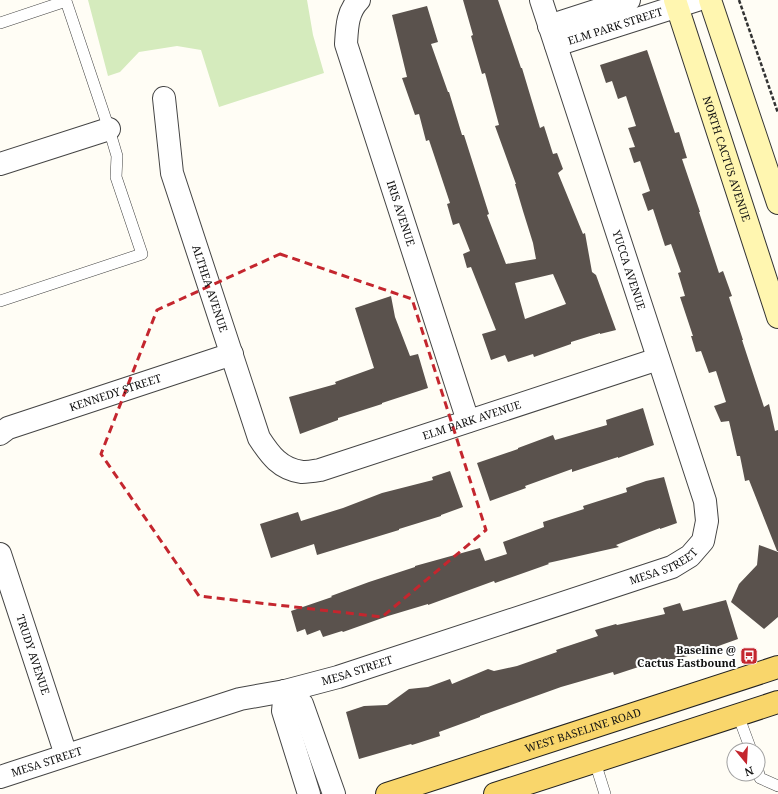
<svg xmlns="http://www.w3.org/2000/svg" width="778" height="794" font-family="'Noto Serif',serif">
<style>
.green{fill:#d5ebbd}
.building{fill:#5a524d;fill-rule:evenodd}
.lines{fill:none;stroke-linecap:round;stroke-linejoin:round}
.lane-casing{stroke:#444;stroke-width:12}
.street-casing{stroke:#444;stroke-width:24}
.secondary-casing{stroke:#333;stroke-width:24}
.primary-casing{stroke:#222;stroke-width:24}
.path{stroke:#333;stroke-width:2.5;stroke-dasharray:4 2;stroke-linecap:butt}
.lane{stroke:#fff;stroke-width:11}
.street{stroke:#fff;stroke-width:22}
.secondary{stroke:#fff6b0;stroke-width:22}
.primary{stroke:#f9d66b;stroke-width:22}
.marked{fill:none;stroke:#c4262e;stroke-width:3;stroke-dasharray:8 5;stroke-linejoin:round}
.labels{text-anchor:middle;stroke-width:4;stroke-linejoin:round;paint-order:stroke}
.street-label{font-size:11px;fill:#111;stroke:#fff}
.poi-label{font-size:11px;font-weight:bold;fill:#111;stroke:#fff;text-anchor:end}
</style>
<rect width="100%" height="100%" fill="#fffdf5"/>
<!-- green -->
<path class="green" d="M88,0h219l6,35 11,38 -105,34 -18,-57 -24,-4 -38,6 -19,20 -12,4z"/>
<!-- building -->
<g class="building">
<path d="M463,0h35l23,68h1l18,60 4,-2 9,28 4,-1 6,16 -5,4 25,61 2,-1 7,39 4,3 20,55 -16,4v-1l-29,9v2l-37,13 -1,-3 -25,8 -3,-7 -14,5 -9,-26 14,-4 -25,-63 -4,1 -4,-14 7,-3 -11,-28 -6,2 -6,-21 3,-1 -21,-63 -3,1 -7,-27 -4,1 -13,-37 5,-1 -15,-62 35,-9 11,36 -7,2 17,48h1l13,43h2l25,79 -2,1 19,49 30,-5 -3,-16 -10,-32 -8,-27h1l-21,-58 4,-1 -14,-52 -3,1 -11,-38 2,-1zM553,274l13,30 -41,15 -10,-36z"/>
<path d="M647,50l28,83 4,-1 8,26 -5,1 18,53h-1l20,61 4,-2 9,25 -3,1 14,43h-1l22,67 5,-3 6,27 3,-1v121h-1l-28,-71 -4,1 -5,-25h-3l-8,-35 -8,1 -7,-16 12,-4 -10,-31 -7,2 -8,-22 -5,1 -5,-16h2l-13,-39 5,-1 -7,-23 3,-1 -10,-28 -6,2 -12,-37 -5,2 -6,-17 8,-3 -10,-30 -6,2 -5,-15 6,-1 -7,-19 8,-2 -10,-30 -8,3 -6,-18 -6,2 -6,-18z"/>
<path d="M391,296l4,21 15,39 8,-2 10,34 -46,15v1l-44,14v2l-38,14 -11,-37 47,-13 -1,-2 39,-14 -19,-60z"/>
<path d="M643,408l11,37 -36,13v-1l-46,15v-3l-47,17 1,2 -36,13 -13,-38 41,-14v-1l35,-13 2,5 52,-15 -1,-5z"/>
<path d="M450,471l13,36 -22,8v1l-42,13v1l-82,25 -3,-11 -43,14 -11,-34 38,-12 3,9 42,-13 39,-15 51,-13 -1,-3z"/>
<path d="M664,477l13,46 -17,6v-1l-44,17 3,2 -71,16 1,1 -54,19 -1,-2 -66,24v-1l-40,12 -45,16 -1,-1 -19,6 -3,-7 -13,5 -2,-6 -8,3 -6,-21 41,-14 -1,-1 38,-14 46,-15v-1l65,-18 5,13 22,-7 -4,-12 41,-15 -1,-5 41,-13 -1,-3 44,-14 -1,-4 20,-7z"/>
<path d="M759,545l19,7v65l-14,12 -33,-27 8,-18 18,-19z"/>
<path d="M726,600l12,39 -42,15 -29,7 -1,-3 -52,17 -1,-3 -52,15 -81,29v1l-41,15 1,4 -28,9 -1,-1 -52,15 -13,-47 18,-6 23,-1 22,-16 19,-2 22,-8 2,5 36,-15 6,2 23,-5 40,-14 -1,-2 42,-14 -3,-6 21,-6 1,1 48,-11 -2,-6 17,-5 3,8z"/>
</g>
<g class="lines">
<defs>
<g id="lane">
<path d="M0,23l66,-22 43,128 8,27 -1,21 26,77 -142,47"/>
<path d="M738,715l13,35"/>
<path d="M595,762l10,32"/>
<path d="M758,771l2,7 18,8"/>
</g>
<g id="street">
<path id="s1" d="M359,0c-12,12 -12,28 -13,44l122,377"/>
<path d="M549,26l80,-26"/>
<path id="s2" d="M556,45l141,-45"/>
<path id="s3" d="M164,98l8,75 87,265c11,17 21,31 43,34 6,0 12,-1 18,-2l338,-111"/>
<path d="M0,164l109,-35"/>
<path id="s4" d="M0,434l8,-6 224,-74"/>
<path id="s5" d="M0,554l66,201"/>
<path d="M285,691l17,13 32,90"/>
<path d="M285,691l-2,20 26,83"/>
<path id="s6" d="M0,777l240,-78 45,-8 53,-14 334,-110 18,-11 13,-15 4,-20 -2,-20 -164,-501"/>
</g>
<g id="secondary">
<path id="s7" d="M675,0l103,317"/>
<path d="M710,0l68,203"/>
</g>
<g id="primary">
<path id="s8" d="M387,794l391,-127"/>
<path d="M495,794l283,-92"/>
</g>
</defs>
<!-- lane casing -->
<use href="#lane" class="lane-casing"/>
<!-- street casing -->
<use href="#street" class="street-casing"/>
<!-- secondary casing -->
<use href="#secondary" class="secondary-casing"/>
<!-- primary casing -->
<use href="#primary" class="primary-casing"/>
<!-- path -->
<path class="path" d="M739,0l39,113"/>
<!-- lane -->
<use href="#lane" class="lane"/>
<!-- street -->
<use href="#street" class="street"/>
<!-- secondary -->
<use href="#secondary" class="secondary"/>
<!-- primary -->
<use href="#primary" class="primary"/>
</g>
<!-- marked area -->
<path class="marked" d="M280,254l132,45 74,231 -104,87 -183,-21 -98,-142 56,-144z"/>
<!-- icons -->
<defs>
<symbol id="bus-square" viewBox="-11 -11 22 22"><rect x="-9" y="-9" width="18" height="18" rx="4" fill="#c4262e" stroke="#fff"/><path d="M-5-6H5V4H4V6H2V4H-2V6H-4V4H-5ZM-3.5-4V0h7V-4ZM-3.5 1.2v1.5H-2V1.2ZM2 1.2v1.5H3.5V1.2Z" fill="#fff"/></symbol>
</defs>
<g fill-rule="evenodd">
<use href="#bus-square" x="739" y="646" width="20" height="20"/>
</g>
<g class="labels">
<!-- street labels -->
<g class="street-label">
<text dy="4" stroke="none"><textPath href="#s2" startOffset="62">ELM PARK STREET</textPath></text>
<text dy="4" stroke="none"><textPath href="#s7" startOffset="167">NORTH CACTUS AVENUE</textPath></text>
<text dy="4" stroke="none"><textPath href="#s1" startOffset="225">IRIS AVENUE</textPath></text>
<text transform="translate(629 270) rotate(72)" y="4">YUCCA AVENUE</text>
<text dy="4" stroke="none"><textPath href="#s3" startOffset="197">ALTHEA AVENUE</textPath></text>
<text dy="4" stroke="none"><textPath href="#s4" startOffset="123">KENNEDY STREET</textPath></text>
<text dy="4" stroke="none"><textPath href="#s3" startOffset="589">ELM PARK AVENUE</textPath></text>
<text dy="4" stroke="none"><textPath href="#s6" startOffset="697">MESA STREET</textPath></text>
<text dy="4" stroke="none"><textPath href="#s5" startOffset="106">TRUDY AVENUE</textPath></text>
<text dy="4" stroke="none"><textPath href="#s6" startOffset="373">MESA STREET</textPath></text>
<text dy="4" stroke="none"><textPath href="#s8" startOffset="206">WEST BASELINE ROAD</textPath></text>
<text dy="4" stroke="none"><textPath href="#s6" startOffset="49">MESA STREET</textPath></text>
</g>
<!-- poi labels -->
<g class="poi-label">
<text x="736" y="654">Baseline @<tspan x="736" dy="13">Cactus Eastbound</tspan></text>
</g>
</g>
<!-- north arrow -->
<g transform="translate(746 762) rotate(162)"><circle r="19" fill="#ffffff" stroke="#a0a0a0"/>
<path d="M0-3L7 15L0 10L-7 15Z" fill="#c4262e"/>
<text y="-6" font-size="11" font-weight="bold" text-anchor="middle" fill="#111111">N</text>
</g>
</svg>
